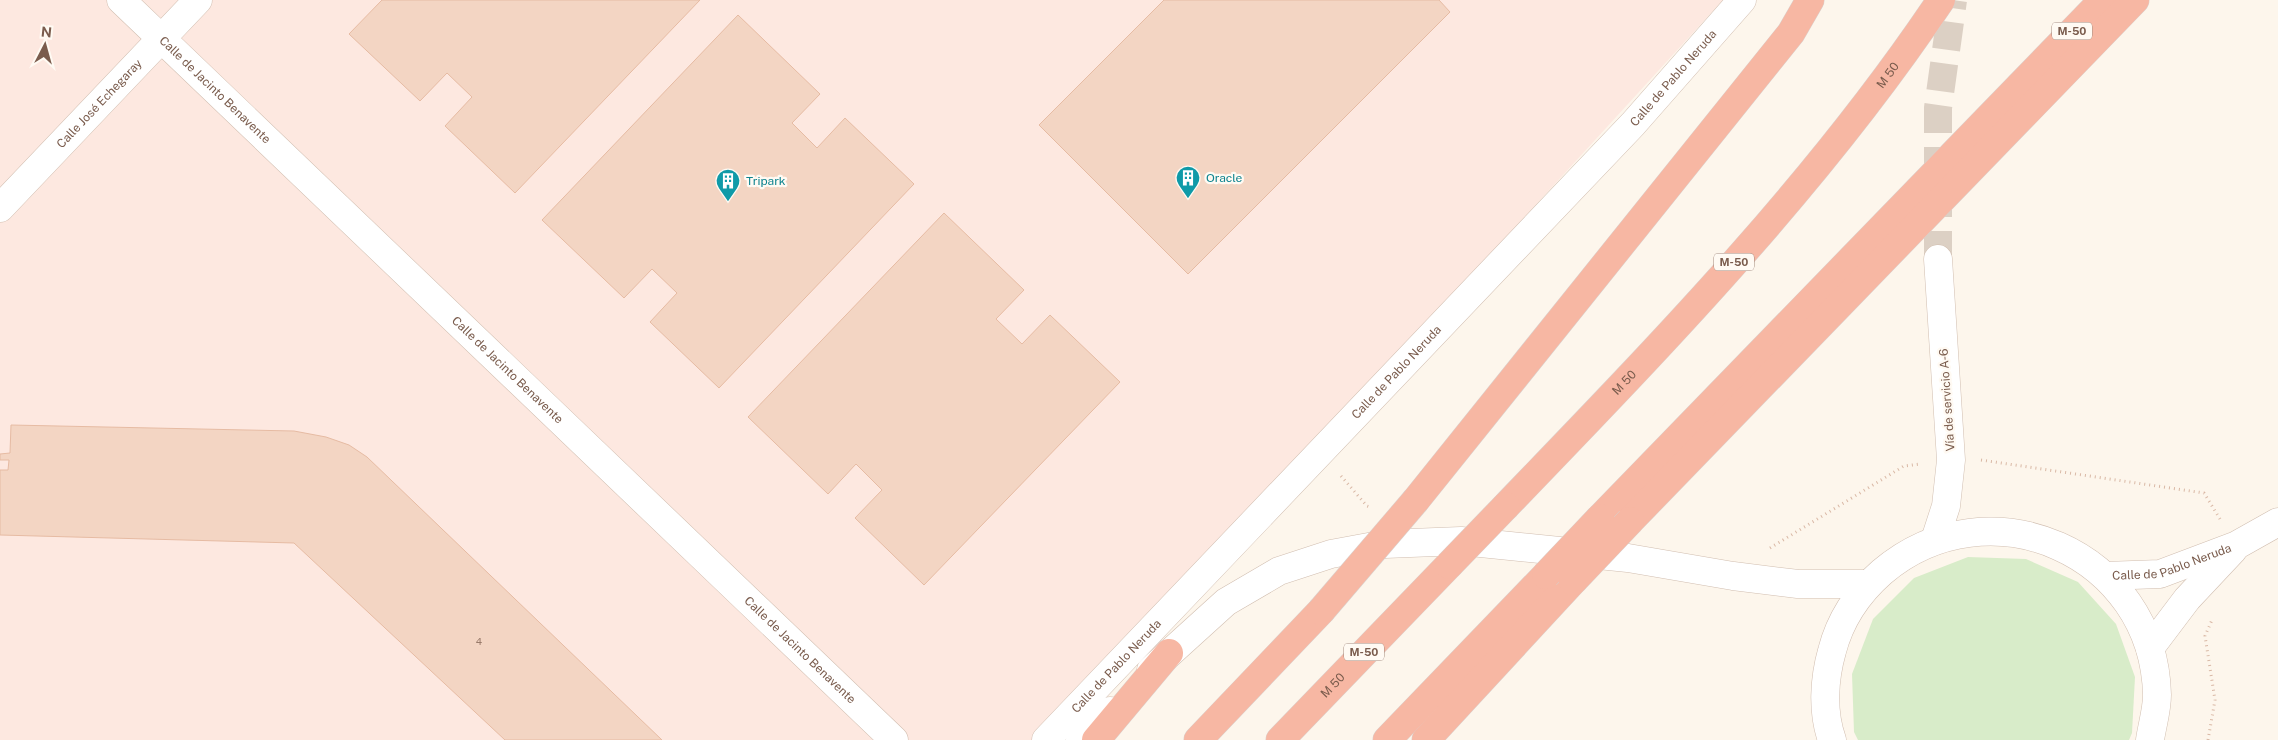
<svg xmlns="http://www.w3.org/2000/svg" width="2278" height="740" font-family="'Public Sans',sans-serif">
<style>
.commercial{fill:#fde8e0}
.green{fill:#d8ecc9}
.building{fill:#f3d5c3;stroke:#e6bba3}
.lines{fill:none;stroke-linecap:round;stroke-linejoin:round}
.minor-tunnel{stroke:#dcd0c4;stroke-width:28;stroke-dasharray:28 14;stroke-linecap:butt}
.minor-casing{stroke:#d1beb0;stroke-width:29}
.highway-casing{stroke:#dad1cd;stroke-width:29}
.path{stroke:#d9b8a5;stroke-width:3;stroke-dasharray:1 4;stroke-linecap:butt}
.minor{stroke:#fff;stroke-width:28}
.highway{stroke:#f7b7a3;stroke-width:28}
.highway-bridge-casing{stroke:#dad1cd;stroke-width:29;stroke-linecap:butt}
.highway-bridge{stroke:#f7b7a3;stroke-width:28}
.labels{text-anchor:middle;stroke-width:4.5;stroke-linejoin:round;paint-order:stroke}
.number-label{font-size:10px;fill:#987a6a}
.shield{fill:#fffaf3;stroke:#a28b7f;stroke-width:1}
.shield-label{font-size:11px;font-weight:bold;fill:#7a5c4d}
.street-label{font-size:12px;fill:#7a5c4d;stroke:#fffaf3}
.culture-label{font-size:12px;fill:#0d838f;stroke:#fffaf3;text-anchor:start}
</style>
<rect width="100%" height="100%" fill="#fdf6ec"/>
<!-- commercial -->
<path class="commercial" d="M0,0h1723l-676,740h-1047z"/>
<!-- green -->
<path class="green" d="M1968,557l58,2 52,23 38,42 19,53 -3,56 -3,7h-271l-4,-8 -2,-58 21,-55 41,-41z"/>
<!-- building -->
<g class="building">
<path d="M382,0h318l-185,193 -70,-67 27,-29 -25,-24 -27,28 -71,-67z"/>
<path d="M1164,0h275l11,12 -262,262 -149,-149z"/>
<path d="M738,15l82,79 -28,29 25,25 28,-30 69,66 -195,204 -69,-66 27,-29 -25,-24 -28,29 -82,-78z"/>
<path d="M944,213l80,77 -28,29 26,25 28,-29 70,67 -196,203 -69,-67 27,-28 -26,-26 -28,30 -80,-77z"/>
<path d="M11,425l283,6 32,6 23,8 18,12 295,283h-157l-211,-197 -294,-8v-65h8l1,-10h-9v-6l10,-1z"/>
</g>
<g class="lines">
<!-- minor-tunnel -->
<path class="minor-tunnel" d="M1938,259v-151l15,-108"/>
<defs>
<g id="minor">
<path id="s1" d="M121,0l773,740"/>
<path id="s2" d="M0,208l198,-208"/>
<path d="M1935,540l11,-34 5,-46 -13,-201"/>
<path id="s3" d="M2105,576l55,-2 77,-29 41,-23"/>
<path d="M2150,648l37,-49 46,-49"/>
<path d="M1151,670l75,-68 53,-31 52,-17 54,-10 76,-3 167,17 105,18 65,8h70"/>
<path id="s4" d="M1046,740l587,-616 109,-124"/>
<path d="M1080,740l30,-29"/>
<path d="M1832,740c-10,-28 -8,-61 0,-89 8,-31 26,-58 50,-79 107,-91 272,-19 275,123 0,15 -5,31 -7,45"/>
</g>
<g id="highway">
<path d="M1416,500l375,-467 19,-33"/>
<path id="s5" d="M1506,506c153,-159 312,-322 435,-506"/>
<path d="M1600,518l503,-518"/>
<path d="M1630,521l505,-521"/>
<path d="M1096,740l73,-87"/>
<path d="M1198,740l123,-129"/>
<path id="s6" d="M1280,740l169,-175"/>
<path d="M1387,740l159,-165"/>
<path d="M1426,740l147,-159"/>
</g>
</defs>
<!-- minor casing -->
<use href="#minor" class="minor-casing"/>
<!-- highway casing -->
<use href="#highway" class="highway-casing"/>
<!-- path -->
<g class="path">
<path d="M1981,460l223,33 16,26"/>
<path d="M1341,476l26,30 3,1"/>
<path d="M1770,548l134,-82 16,-2"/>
<path d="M2208,740l7,-40 -10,-64 7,-16"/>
</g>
<!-- minor -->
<use href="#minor" class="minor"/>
<!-- highway -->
<use href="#highway" class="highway"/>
<defs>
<g id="highway-bridge">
<path d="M1449,565l57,-59"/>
<path d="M1546,575l54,-57"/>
<path d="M1573,581l57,-60"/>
<path d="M1321,611l95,-111"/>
</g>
</defs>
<!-- highway-bridge casing -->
<use href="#highway-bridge" class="highway-bridge-casing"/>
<!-- highway-bridge -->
<use href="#highway-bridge" class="highway-bridge"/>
</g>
<!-- icons -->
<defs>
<symbol id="building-pin" viewBox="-11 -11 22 30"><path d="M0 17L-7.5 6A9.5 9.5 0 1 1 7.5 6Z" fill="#0f9aa8" stroke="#fffaf3"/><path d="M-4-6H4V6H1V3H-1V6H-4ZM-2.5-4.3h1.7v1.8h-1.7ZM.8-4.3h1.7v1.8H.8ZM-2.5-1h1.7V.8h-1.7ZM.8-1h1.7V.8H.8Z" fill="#fff"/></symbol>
</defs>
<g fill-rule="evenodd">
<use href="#building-pin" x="1174" y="164" width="28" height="38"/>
<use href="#building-pin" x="714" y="167" width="28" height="38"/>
</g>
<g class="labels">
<!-- number labels -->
<g class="number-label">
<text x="479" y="645">4</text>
</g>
<!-- shield labels -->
<g class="shield">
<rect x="2052" y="22.5" width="40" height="17" rx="4"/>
<rect x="1714" y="253.5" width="40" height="17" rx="4"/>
<rect x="1344" y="643.5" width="40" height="17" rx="4"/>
</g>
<g class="shield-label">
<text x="2072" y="35">M-50</text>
<text x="1734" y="266">M-50</text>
<text x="1364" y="656">M-50</text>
</g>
<!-- street labels -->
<g class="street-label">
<text dy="4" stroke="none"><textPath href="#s5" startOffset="576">M 50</textPath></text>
<text dy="4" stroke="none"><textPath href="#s4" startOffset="912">Calle de Pablo Neruda</textPath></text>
<text dy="4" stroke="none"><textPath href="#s1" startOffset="130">Calle de Jacinto Benavente</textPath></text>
<text dy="4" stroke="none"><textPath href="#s2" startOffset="144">Calle José Echegaray</textPath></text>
<text dy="4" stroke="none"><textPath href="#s1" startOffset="535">Calle de Jacinto Benavente</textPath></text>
<text dy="4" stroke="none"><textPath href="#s4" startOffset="508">Calle de Pablo Neruda</textPath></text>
<text dy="4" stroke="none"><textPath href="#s5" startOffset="171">M 50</textPath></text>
<text transform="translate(1947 400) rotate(-94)" y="4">Vía de servicio A-6</text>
<text dy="4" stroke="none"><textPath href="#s3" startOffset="69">Calle de Pablo Neruda</textPath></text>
<text dy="4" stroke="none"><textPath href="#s1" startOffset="940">Calle de Jacinto Benavente</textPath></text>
<text dy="4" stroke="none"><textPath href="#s4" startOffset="102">Calle de Pablo Neruda</textPath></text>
<text dy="4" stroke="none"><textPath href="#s6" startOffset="76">M 50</textPath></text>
</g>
<!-- culture labels -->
<g class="culture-label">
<text x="1206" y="182">Oracle</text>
<text x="746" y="185">Tripark</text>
</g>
</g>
<!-- north arrow -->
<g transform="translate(45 45) rotate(6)" stroke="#fffaf3" stroke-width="4" paint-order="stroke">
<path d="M0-4L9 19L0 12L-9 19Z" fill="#7a5c4d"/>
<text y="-8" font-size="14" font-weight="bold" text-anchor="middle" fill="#7a5c4d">N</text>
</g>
</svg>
